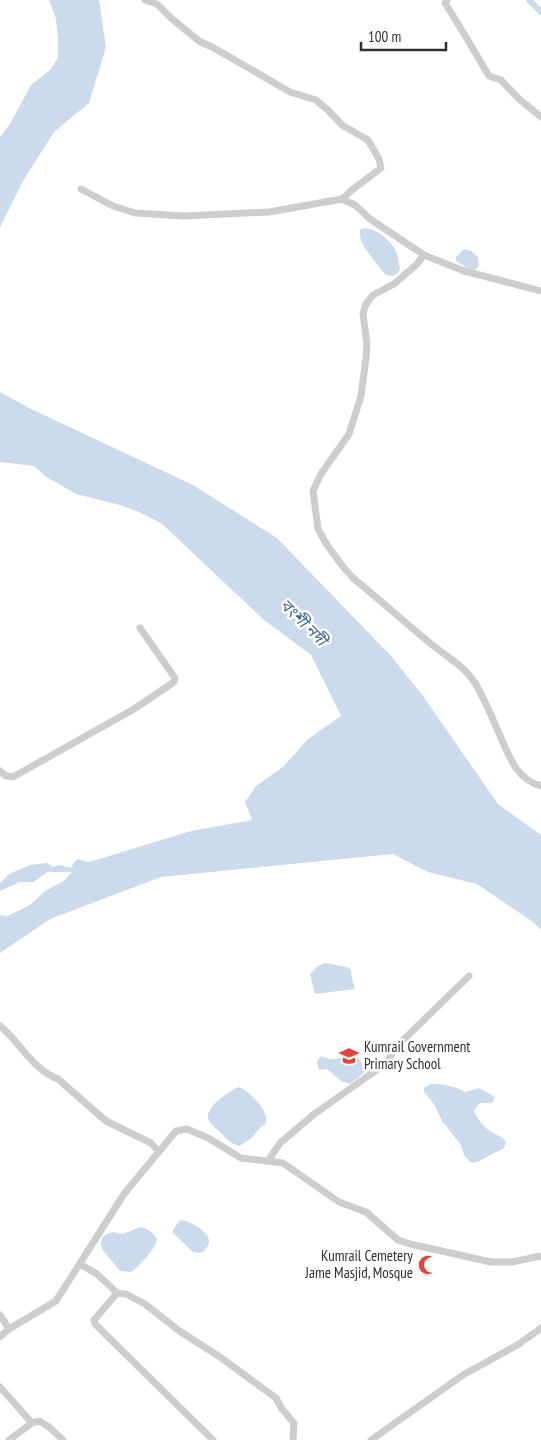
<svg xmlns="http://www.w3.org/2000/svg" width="541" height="1440" font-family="'PT Sans Narrow','Noto Sans Bengali',sans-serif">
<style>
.water{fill:#ccdbeb}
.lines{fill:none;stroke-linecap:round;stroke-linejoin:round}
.canal{stroke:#ccdbeb;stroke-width:6}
.minor{stroke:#cdcdcd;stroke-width:7}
.labels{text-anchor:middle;stroke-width:5;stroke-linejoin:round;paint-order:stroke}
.poi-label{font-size:15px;fill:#303030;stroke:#fff;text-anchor:start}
.water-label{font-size:16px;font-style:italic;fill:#406790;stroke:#fff}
</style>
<rect width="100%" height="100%" fill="#fff"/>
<!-- water -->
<g class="water">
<path d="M49,0h50l7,47 -17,56 -35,29 -31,49 -23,46v-90l10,-13 21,-39 19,-15 8,-12v-18l-2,-21z"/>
<path d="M363,228c11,0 24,9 30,18 5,7 6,16 7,24 -4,5 -7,7 -14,5 -5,-5 -8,-10 -13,-16 -7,-10 -14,-15 -13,-29z"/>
<path d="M464,249l7,2 7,6 1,9 -4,4c-6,0 -13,-5 -19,-9v-4z"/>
<path d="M0,392l29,16 164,77 84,53 115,119 31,39 75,108 43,31v95l-8,-8 -56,-38 -49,-12 -35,-18 -232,23 -111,42 -50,34v-38l8,1 22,-11 15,-14 19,-10 8,-9h-25l-13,10h-14l-20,9v-8l9,-9 21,-9 17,-2 6,4 6,-2 13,3 1,-5 5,-4 10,3 11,-3 92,-28 61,-11 -7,-18 11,-16 27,-19 25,-28 33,-23 -30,-61 -47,-35 -103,-97 -22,-11 -19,-7 -44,-11 -31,-18 -11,-10 -34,-4z"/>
<path d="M325,963l22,4 4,3 1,9 3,10 -40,5 -5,-20 8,-8z"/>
<path d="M350,1053h5l11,16 -2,4 -14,11 -9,-3 -14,-12 -8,1 -2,-8 3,-6c14,5 17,4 30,-3z"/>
<path d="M430,1084c12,0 24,1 35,8l14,-4 16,9 -3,6h-12l-6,7c3,9 10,18 19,23 6,3 9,3 13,9l-2,6 -25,13 -6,2 -4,-2 -5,-6 -3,-10 -12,-15 -3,-5 -3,-2 -9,-19 -10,-12v-4z"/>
<path d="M238,1087c9,1 32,25 28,35 -1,3 -4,4 -6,6 -6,8 -11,13 -21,18 -8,-2 -13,-8 -19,-14 -3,-3 -9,-7 -11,-11 -7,-13 20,-29 29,-34z"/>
<path d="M180,1220c9,0 30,12 29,21 0,5 -4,8 -6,11l-5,1 -5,-1 -20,-19v-3z"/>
<path d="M141,1227c7,2 12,5 16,12 -1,9 -15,24 -23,31l-3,2 -11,-1 -18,-22 -1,-6 1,-5 4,-4 8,-2 8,2z"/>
</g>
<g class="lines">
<!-- canal -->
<path class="canal" d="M529,0l12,12"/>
<!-- minor -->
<g class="minor">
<path d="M145,0l12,4 14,14 28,23 15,7 76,44 26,8 13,11 13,14 26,15 11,19 2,9 -29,22 -10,9"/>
<path d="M447,0l-2,3 21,34 23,39 12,4 17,18 23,19"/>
<path d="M81,189l32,17 22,7 49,3 85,-4 73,-13 13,6 15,14 54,36 40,16 77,20"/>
<path d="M424,255l-8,10 -22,19 -21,11 -7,9 -3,10 4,30 -1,14 -5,38 -12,38 -28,40 -8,17 5,38 9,16 17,23 9,10c28,23 55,47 82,69 15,12 29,19 40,36 9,15 16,32 23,48 10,22 17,48 43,55"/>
<path d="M0,771l6,5 7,1 121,-68 40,-27 1,-4 -35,-50"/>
<path d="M0,1026c20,16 32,43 58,53l48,42 45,22 7,8"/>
<path d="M268,1161l12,-18 33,-28 72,-51 12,-18 72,-70"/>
<path d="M80,1264l17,10 20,19 9,1 19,10 33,26 42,27 56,41 6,11 12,14 -1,17"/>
<path d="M117,1293l-23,27 1,4 118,116"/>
<path d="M0,1315l9,14"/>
<path d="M0,1337l9,-8 47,-28 68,-107 52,-63 11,-2 21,9 33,20 42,5 56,39 27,10 32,28 12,4 81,18h21l29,-6"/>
<path d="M0,1387l32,36"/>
<path d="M9,1440l23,-17 7,-2 10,6 14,13"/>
<path d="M371,1440l92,-65 56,-31 22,-16"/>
</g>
</g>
<!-- icons -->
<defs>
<symbol id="school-bare" viewBox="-9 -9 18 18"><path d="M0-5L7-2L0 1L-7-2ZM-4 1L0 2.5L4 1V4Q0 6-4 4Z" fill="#df443a" stroke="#fff" stroke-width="2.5" paint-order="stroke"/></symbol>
<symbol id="mosque-bare" viewBox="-9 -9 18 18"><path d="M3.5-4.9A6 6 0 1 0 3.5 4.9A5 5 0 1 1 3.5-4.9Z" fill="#df443a" stroke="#fff" stroke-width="2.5" paint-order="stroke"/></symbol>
</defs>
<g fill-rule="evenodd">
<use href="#school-bare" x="335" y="1042" width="28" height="28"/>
<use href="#mosque-bare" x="414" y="1251" width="28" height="28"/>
</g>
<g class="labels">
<!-- poi labels -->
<g class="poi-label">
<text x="364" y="1052">Kumrail Government<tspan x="364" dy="17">Primary School</tspan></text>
<text x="413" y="1261" text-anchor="end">Kumrail Cemetery<tspan x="413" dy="17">Jame Masjid, Mosque</tspan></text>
</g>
<!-- water labels -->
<g class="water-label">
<text transform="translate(304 622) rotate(45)" y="6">বংশী নদী</text>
</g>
</g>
<!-- scale -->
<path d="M361 42v8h85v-8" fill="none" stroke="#303030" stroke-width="2.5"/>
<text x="368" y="42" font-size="15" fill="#303030" stroke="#ffffff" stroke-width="4" paint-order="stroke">100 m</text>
</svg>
